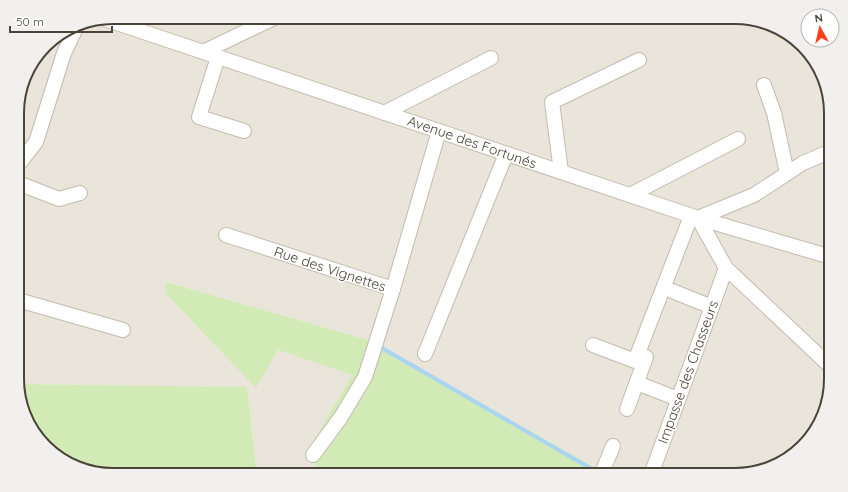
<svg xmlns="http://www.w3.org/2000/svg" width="848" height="492" font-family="Quicksand,sans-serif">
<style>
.residential{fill:#eae5da}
.green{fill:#d2eab5}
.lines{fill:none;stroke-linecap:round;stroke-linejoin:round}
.stream{stroke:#a9d4f2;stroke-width:4}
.street-casing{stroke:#c2bbae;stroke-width:16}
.street{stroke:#fff;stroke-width:14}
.labels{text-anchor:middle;stroke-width:3;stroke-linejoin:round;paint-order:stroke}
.street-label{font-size:14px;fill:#4b4439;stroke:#fff}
.rim{fill:none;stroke:#4b4439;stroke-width:2}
</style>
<rect width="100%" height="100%" fill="#f6f3ec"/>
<!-- residential -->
<path class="residential" d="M113,17h622l48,13 32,30 16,46v279l-13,42 -35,35 -42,13h-141l1,-4 -229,-130 -206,-59v12l90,93 22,-37 74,25 -46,79 19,21h-68l-10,-88 -229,-3v-283l9,-31 22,-29 27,-17z"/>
<!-- green -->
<g class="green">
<path d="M166,282l206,59 229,130 -1,4h-275l-19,-21 46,-79 -74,-25 -22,38 -90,-94z"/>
<path d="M18,384l229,3 10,88h-144l-48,-13 -32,-30 -15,-41z"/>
</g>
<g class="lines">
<!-- stream -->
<path class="stream" d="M382,348l208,120 2,7"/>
<defs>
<g id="street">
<path d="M105,19l593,199 56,-23 49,-32 28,-12"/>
<path d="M203,52l73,-35"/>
<path d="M218,57l-19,60 45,14"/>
<path d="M764,85l10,28 13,60"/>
<path d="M384,113l107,-55"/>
<path d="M18,165l18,-23 28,-89 14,-29"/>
<path d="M561,172l-9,-70 87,-42"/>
<path d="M18,183l41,16 21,-6"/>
<path d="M630,195l108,-56"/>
<path d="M698,218l28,50 105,99"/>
<path d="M698,218l133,39"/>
<path d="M226,235l167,54 46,-158"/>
<path d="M672,291l40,16"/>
<path d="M18,300l105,30"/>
<path d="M593,345l42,16 56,-145"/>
<path d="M425,354l81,-200"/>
<path d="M637,383l41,16"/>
<path d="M627,409l19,-52"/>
<path d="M313,455l28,-38 24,-40 28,-88"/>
<path d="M601,475l12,-29"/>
<path d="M651,475l75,-207"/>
</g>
</defs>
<!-- street casing -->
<use href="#street" class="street-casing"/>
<!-- street -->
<use href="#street" class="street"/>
</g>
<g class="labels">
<!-- street labels -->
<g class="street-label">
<text transform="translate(472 142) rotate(19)" y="5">Avenue des Fortunés</text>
<text transform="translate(330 269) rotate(18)" y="5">Rue des Vignettes</text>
<text transform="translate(688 372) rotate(-70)" y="5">Impasse des Chasseurs</text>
</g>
</g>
<!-- crop -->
<path d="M0 0H848V492H0ZM113 24H735A89 89 0 0 1 824 113V379A89 89 0 0 1 735 468H113A89 89 0 0 1 24 379V113A89 89 0 0 1 113 24Z" fill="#f1f0ef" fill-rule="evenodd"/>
<path class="rim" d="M113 24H735A89 89 0 0 1 824 113V379A89 89 0 0 1 735 468H113A89 89 0 0 1 24 379V113A89 89 0 0 1 113 24Z"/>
<!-- north arrow -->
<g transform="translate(820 28) rotate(352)"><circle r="19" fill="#ffffff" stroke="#b7b4b0"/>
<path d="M0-3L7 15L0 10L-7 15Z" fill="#fc3f1d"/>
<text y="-6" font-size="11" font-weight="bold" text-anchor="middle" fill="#4b4439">N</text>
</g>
<!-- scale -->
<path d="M10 26v6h102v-6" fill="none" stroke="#4b4439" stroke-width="2"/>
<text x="16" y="26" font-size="12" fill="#4b4439" stroke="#ffffff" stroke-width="3" paint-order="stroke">50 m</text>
</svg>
